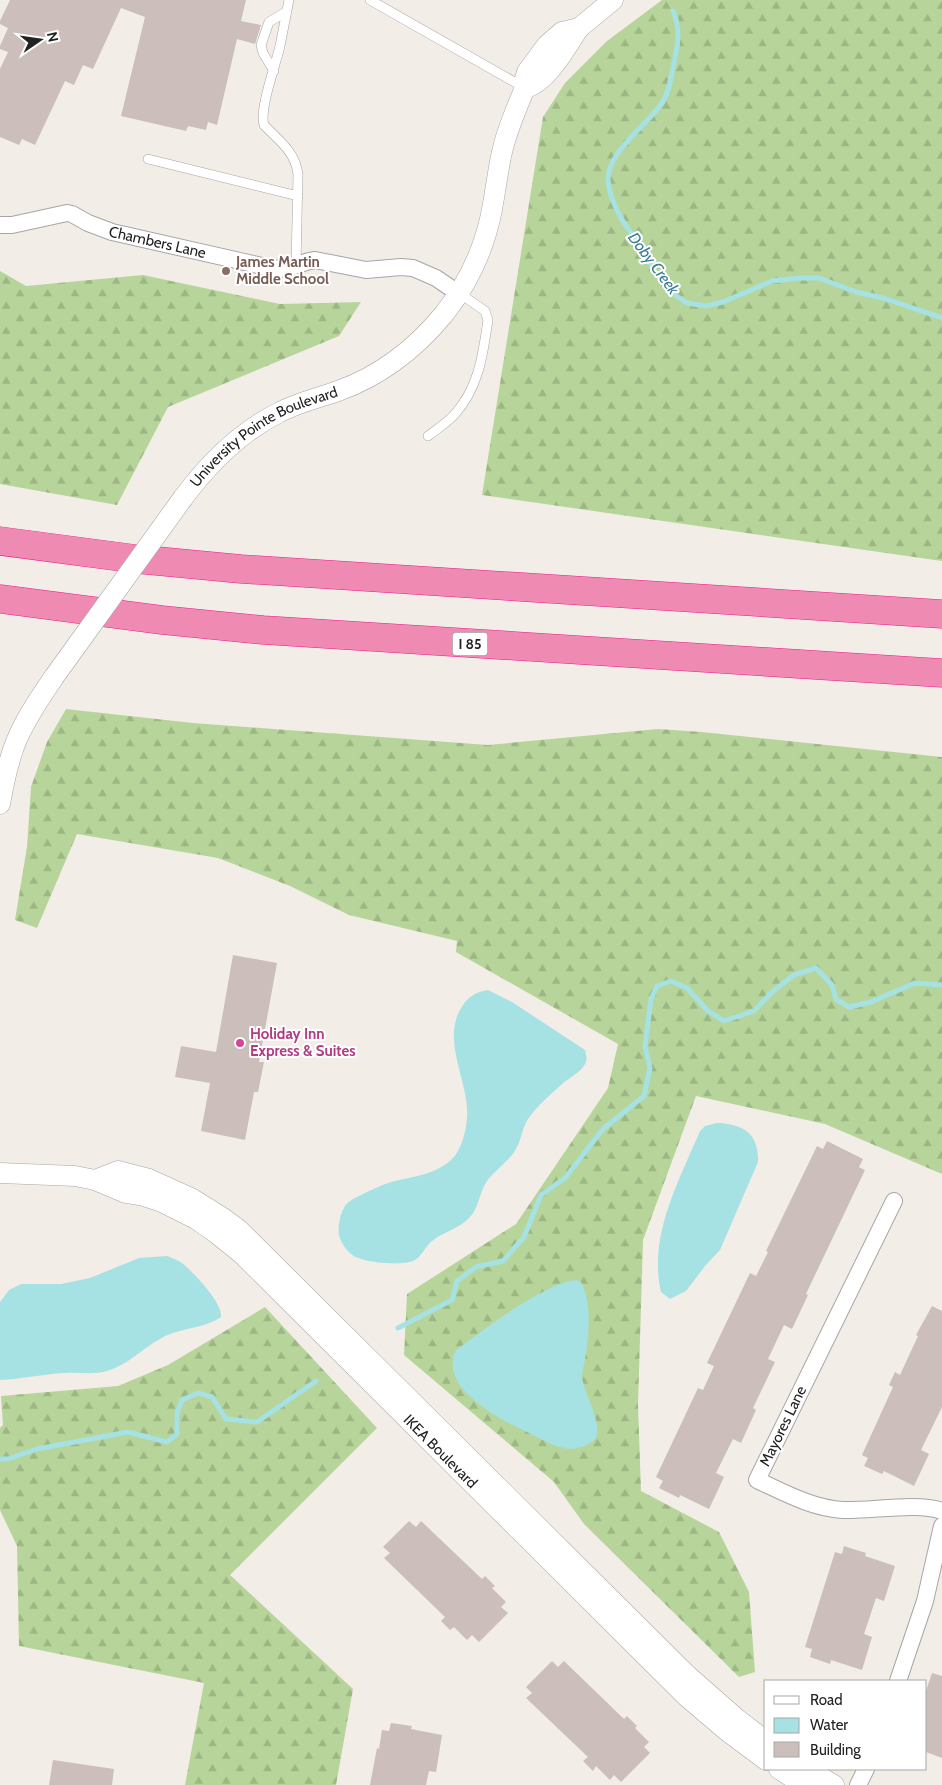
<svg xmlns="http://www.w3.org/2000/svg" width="942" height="1785" font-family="Cabin,sans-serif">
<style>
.forest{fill:url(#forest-firs)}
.water{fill:#a6e1e3}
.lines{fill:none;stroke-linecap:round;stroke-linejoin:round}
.stream{stroke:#a6e1e3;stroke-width:5}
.building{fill:#cbbebb}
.service-casing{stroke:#a6a6a6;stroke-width:10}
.minor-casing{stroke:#a6a6a6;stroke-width:18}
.tertiary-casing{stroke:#a6a6a6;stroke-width:21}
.motorway-casing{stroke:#ea1c8c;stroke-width:29}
.service{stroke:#fff;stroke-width:9}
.minor{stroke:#fff;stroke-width:16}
.tertiary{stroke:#fff;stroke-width:20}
.motorway{stroke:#ef8bb2;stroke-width:28}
.tertiary-bridge-casing{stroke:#a6a6a6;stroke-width:21;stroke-linecap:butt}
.tertiary-bridge{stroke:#fff;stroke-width:20}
.education-dot{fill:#8d6e63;stroke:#fff;stroke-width:2}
.hotel-dot{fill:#d1479c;stroke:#fff;stroke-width:2}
.labels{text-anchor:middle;stroke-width:4;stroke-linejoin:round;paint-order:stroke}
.shield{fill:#fff;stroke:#646464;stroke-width:1}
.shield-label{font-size:14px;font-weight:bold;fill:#222}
.street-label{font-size:15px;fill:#222;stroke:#fff}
.education-label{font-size:15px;font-weight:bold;fill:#785e54;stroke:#fff;text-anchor:start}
.hotel-label{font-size:15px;font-weight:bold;fill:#b23c85;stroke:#fff;text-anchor:start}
.water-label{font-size:16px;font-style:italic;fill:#3b7d99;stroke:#fff}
</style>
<defs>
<pattern id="forest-firs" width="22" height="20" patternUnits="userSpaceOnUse" patternTransform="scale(1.25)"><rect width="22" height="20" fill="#b7d59a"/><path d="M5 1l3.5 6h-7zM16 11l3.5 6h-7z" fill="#9db784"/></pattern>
</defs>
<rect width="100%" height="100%" fill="#f3ede8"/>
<!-- forest -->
<g class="forest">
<path d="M662,0h280v561l-460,-66 61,-378 22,-34 42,-42z"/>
<path d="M0,271l26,15 117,-11 137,29 81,-2 -22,34 -171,71 -51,98 -117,-21z"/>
<path d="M66,709l127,14 295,22 170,-16 44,3 240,25v417l-117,-50 -129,-28 -53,144 -5,165 3,86 78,41 30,60 6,80 -16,5 -155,-153 -30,-42 -150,-127 3,-61 109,-70 92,-136 10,-44 -162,-92 1,-11 -108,-26 -59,-29 -72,-28 -141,-24 -40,94 -22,-8 12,-73 4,-60 16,-45z"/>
<path d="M265,1307l112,121 -147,147 123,114 -17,96h-151l19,-102 -185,-37 -2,-100 -17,-36v-82l3,-3 -2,-29 117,-10 50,-21z"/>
</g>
<!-- water -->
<g class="water">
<path d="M488,990l24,12 73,48c1,5 3,9 0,14 -5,9 -15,13 -23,20 -12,11 -25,22 -34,35 -6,9 -6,19 -11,28 -5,12 -22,23 -30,34 -8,11 -8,28 -18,37 -10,11 -27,14 -38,24 -7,6 -9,15 -18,19 -11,5 -53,2 -62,-7 -9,-9 -14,-17 -12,-30 1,-6 2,-12 6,-18 3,-5 12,-9 18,-12 8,-4 16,-8 25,-11 22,-7 49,-7 66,-26 8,-10 12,-26 13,-39 3,-37 -28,-78 -4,-113 7,-10 14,-13 25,-15z"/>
<path d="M717,1123c27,1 42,11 41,39l-38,88 -15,16 -19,25 -16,8 -9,-7c-13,-56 18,-111 39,-161l5,-5z"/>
<path d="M167,1256c5,2 11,4 15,7 11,9 41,40 39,54 -14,10 -35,11 -51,17 -23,9 -39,30 -63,37 -13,4 -28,1 -42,2 -22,1 -43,6 -65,7v-78l9,-12 12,-6h40l29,-6 49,-20z"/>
<path d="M576,1280l5,2c11,21 8,49 5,71 -1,7 -3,15 -4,22 0,16 24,53 12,65 -4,5 -17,9 -24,9 -14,-1 -27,-9 -39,-15 -28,-13 -94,-45 -75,-84 28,-20 88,-67 120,-70z"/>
</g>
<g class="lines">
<!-- stream -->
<g class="stream">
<path d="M673,11c8,18 5,33 1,52 -3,13 -4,28 -12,40 -14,21 -55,49 -54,77 1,14 9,31 16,43 4,6 8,9 10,16l20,31 21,25 12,8 19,3 17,-4 49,-21 28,-3h19l37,14 27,6 59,20"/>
<path d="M398,1328l54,-28 5,-19 19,-14 27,-6 21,-24 17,-42 24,-17 38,-49 41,-33 6,-28 -5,-22 6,-47 6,-13 14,-5 16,7 21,23 16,10 30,-10 18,-19 22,-17 22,-7 16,17 4,14 13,8 22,-5 44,-19 27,2"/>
<path d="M0,1459h8l29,-10 91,-17 39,10 10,-8v-21l5,-13 16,-7 14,4 14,22 31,3 59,-41"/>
</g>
</g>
<!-- building -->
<g class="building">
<path d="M10,0h236l-5,21 20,4 -6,19 -18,-5 -20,86 -9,-3 -2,8 -18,-4 -2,5 -65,-15 24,-99 -24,-9 -28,61 -10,-4 -9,20 -9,-4 -30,64 -13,-6 -3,6 -19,-8v-68l8,-17 -8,-3v-3l8,-18 -8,-4v-3z"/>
<path d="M233,955l44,8 -18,99h5l-6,30h-4l-9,48 -44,-9 9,-48 -35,-6 6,-31 35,6z"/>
<path d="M827,1141l36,18 -4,8 6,3 -59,124 2,1 -16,34 -8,-4 -16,34 7,3 -22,46 3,2 -15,33 -8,-4 -17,34 8,4 -15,32 -29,-14 -1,3 -20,-10 4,-7 -7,-4 42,-89 5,2 11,-24 -7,-3 43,-90 6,3 12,-24 -2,-1 51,-105 6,3z"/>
<path d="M932,1306l10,5v96l-21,43 8,4 -15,32 -30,-15 -2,3 -18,-8 4,-8 -6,-3 31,-68 -4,-2 6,-13 5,3 18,-39 -2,-1z"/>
<path d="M409,1521l7,6 5,-6 61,58 3,-3 10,10 -3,2 14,14 -5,5 7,6 -29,29 -7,-7 -5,5 -13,-13 -4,3 -9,-9 4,-4 -61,-59 6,-5 -7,-6z"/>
<path d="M844,1546l22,7 -1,3 30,10 -11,35 -8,-3 -12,36 8,3 -10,33 -31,-10 -1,4 -20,-7 2,-8 -7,-2 30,-95 7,2z"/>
<path d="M552,1661l6,6 6,-6 60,58 3,-3 10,10 -2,2 14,14 -5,5 6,6 -29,29 -7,-7 -4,5 -14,-14 -3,5 -10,-10 5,-4 -62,-59 6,-5 -6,-6z"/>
<path d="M932,1673l10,3v82l-16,-6v-61z"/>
<path d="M391,1723l21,3 -1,3 31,6 -6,37 -7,-1 -3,14h-56l7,-37 2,1 3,-19 7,1z"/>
<path d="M53,1760l61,9 -2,16h-63z"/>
</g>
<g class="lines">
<defs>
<g id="service">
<path d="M289,0c-3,15 -6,31 -9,46 -4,18 -21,63 -16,79 15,16 31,26 34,49l-2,92"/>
<path d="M370,0l155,88"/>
<path d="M274,71l-11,-18 -2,-8 8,-23 17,-10"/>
<path d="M148,159l150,37"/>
<path d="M428,436c9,-7 20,-14 27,-22 24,-27 28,-60 33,-94l-3,-9 -26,-18"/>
</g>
<g id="minor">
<path id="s1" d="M0,225h12l55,-12 5,1 16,9 24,9 159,36c22,3 24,-5 44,-8l51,10 35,-3 12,1 23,10 22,15"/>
<path d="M894,1201l-137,279c28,13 55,28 86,30 28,1 76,-8 99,1"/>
<path d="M898,1681l27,-80 17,-75"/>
<path d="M858,1785l8,-16"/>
</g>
<g id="tertiary">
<path d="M579,28l34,-28"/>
<path id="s2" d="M183,498c26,-35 56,-65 95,-85 19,-10 40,-15 60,-22 42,-15 78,-43 106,-77 22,-28 38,-60 46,-95 5,-22 7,-45 12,-67 5,-22 14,-43 23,-64l-1,-6 3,-10 20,-27 15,-13 17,-4c-12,18 -32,55 -54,60"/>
<path d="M0,804c4,-23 9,-47 18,-67 10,-22 23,-41 36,-60"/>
<path id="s3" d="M0,1173l75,3 20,4 31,13 18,3 18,6 34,17 20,14 26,21 445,443 40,34 39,29"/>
<path d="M95,1180l23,-9 31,8 42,19 32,20 15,11 449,446 50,44 29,22"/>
<path d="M779,1769l25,16"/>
<path d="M807,1769l27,16"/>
</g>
<g id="motorway">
<path d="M0,541l136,18 105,10 701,45"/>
<path d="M0,599l162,21 101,10 679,43"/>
</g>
</defs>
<!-- service casing -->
<use href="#service" class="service-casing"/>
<!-- minor casing -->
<use href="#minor" class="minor-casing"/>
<!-- tertiary casing -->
<use href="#tertiary" class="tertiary-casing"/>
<!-- motorway casing -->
<use href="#motorway" class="motorway-casing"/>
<!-- service -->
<use href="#service" class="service"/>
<!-- minor -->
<use href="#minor" class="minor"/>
<!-- tertiary -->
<use href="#tertiary" class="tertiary"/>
<!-- motorway -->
<use href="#motorway" class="motorway"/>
<defs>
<path id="tertiary-bridge" d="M54,677l129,-179"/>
</defs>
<!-- tertiary-bridge casing -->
<use href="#tertiary-bridge" class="tertiary-bridge-casing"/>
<!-- tertiary-bridge -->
<use href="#tertiary-bridge" class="tertiary-bridge"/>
</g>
<!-- markers -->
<circle class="education-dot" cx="226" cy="271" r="5"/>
<circle class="hotel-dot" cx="240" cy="1043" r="5"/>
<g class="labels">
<!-- shield labels -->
<rect class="shield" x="452.5" y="632.5" width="35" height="23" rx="4"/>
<g class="shield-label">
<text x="470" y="649">I 85</text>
</g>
<!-- street labels -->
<g class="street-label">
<text dy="5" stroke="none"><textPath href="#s1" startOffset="164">Chambers Lane</textPath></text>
<text dy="5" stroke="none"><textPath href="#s2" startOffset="104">University Pointe Boulevard</textPath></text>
<text transform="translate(783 1426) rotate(-64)" y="5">Mayores Lane</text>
<text dy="5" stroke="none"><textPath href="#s3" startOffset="542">IKEA Boulevard</textPath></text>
</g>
<!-- education labels -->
<g class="education-label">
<text x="236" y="267">James Martin<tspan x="236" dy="17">Middle School</tspan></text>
</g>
<!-- hotel labels -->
<g class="hotel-label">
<text x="250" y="1039">Holiday Inn<tspan x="250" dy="17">Express &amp; Suites</tspan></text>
</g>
<!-- water labels -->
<g class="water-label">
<text transform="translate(654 263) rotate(53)" y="6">Doby Creek</text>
</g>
</g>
<!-- legend -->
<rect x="764" y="1680" width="162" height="90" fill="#ffffff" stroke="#a7a7a7"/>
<rect x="774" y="1696" width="25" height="8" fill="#ffffff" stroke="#a7a7a7"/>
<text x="810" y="1705" font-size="15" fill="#222222">Road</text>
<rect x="774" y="1718" width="25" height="15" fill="#a6e1e3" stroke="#a7a7a7"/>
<text x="810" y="1730" font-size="15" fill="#222222">Water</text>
<rect x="774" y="1742" width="25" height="15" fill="#cbbebb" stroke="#a7a7a7"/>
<text x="810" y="1755" font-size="15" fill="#222222">Building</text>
<!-- north arrow -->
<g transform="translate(40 40) rotate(77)" stroke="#ffffff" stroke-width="4" paint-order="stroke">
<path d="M0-4L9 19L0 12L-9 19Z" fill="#222222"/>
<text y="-8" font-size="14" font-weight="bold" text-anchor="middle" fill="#222222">N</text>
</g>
</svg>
